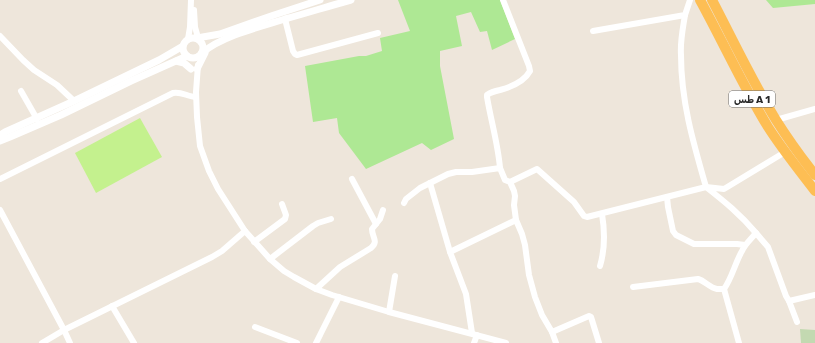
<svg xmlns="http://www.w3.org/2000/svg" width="815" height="343" font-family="Rubik,Vazirmatn,sans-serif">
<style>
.green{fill:#aee894}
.cemetery{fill:#c3d9b1}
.pitch{fill:#c4f18e}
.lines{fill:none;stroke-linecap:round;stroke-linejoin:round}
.minor{stroke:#fff;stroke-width:6}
.tertiary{stroke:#fff;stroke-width:7}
.trunk{stroke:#fdbe54;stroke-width:10}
.labels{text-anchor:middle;stroke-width:4;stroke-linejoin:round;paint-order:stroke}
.shield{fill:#fff;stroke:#6a6a6a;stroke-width:1}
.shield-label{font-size:10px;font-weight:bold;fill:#2a2a2a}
</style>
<rect width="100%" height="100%" fill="#eee6db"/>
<!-- green -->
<g class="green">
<path d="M398,0h102l15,39 -23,11 -5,-19 -7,1 -9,-20 -15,4 6,30 -22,5v15l14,73 -23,11 -9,-7 -56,26 -27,-36 -2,-15 -24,4 -8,-56 54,-10h7l16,-5 -2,-13 30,-7z"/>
<path d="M766,0h49v4l-42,4z"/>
</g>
<!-- cemetery -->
<path class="cemetery" d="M800,329l15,1v13h-14z"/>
<!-- pitch -->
<path class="pitch" d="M140,118l22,39 -66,36 -21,-40z"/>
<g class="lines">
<!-- minor -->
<g class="minor">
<path d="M194,10l1,17 2,7v4"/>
<path d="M285,19l8,32 2,3 2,1 81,-22"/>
<path d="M593,31l92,-16 5,-15"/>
<path d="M0,36l23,24 11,10 23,15 17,16"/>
<path d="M188,39l2,-12 1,-27"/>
<path d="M198,65l-2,27 1,25 3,29 9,25 9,18 27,42 25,28 14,12 10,6 22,12 16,6 57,17 117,31"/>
<path d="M21,91l16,28"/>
<path d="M776,120l39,-11"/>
<path d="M500,168c-2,-24 -9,-47 -13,-71v-2c4,-3 8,-4 13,-5 11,-3 24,-8 30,-19l-1,-5 -26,-66"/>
<path d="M0,179l173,-86c8,-2 15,4 23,4"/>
<path d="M352,179l24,45"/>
<path d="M510,182l27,-13 37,33 10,14 3,1 119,-30c-13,-45 -25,-86 -25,-132 -1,-14 2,-27 4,-40"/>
<path d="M430,183l20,69"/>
<path d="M667,197l1,10 5,24 3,4 18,9h43l8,1"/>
<path d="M404,203l2,-4 14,-11 28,-14 8,-2h16l28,-4 5,12 5,2 4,9 1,5 -1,9 2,15"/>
<path d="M0,210l64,120 6,13"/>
<path d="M756,233c-16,-19 -31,-31 -50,-46l18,2 61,-37"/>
<path d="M254,242l31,-23 1,-4 -4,-11"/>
<path d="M270,259l43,-33 5,-3 13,-4"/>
<path d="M600,266c5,-17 5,-34 2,-52"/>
<path d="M633,287l65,-8c7,2 12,9 19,10 2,0 4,0 7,0 8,-11 11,-26 18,-38 3,-7 9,-12 14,-18l12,14 18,49 3,5"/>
<path d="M316,289l24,-22 31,-19c8,-7 1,-10 1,-19l8,-10 3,-9"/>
<path d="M724,289l15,54"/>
<path d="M112,306l22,37"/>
<path d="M389,312l6,-36"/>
<path d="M797,322l-8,-21 26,-6"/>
<path d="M255,327l42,16"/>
<path d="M552,332l37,-16 2,1 8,26"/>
<path d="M472,333l-6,-39 -16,-42 66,-32 6,14 3,11 4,30 6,22 7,18 10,17 4,11"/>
<path d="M42,343l22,-13 148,-73 10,-6 23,-20"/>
<path d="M316,343l23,-46"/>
<path d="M474,343l3,-8"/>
</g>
<!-- tertiary -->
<g class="tertiary">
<circle cx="193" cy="48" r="10"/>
<path d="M197,38l23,-4 54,-19 46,-15"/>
<path d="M202,53c20,-17 57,-26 83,-34 22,-6 44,-13 66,-19"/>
<path d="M176,61l8,2 7,6"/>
<path d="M197,69l8,-16"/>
<path d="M0,135l5,-3 69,-31 85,-41 24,-14"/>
<path d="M0,141l10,-4 51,-22 70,-34 56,-25"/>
</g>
<!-- trunk -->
<g class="trunk">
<path d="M700,0c23,42 43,86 68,127 14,22 31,43 47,64"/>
<path d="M712,0c21,40 40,81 64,120 12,19 25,37 39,55"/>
</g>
</g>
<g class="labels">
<!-- shield labels -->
<rect class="shield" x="729" y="91" width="46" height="16" rx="3"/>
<g class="shield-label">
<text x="752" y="103">طس A 1</text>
</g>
</g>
</svg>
